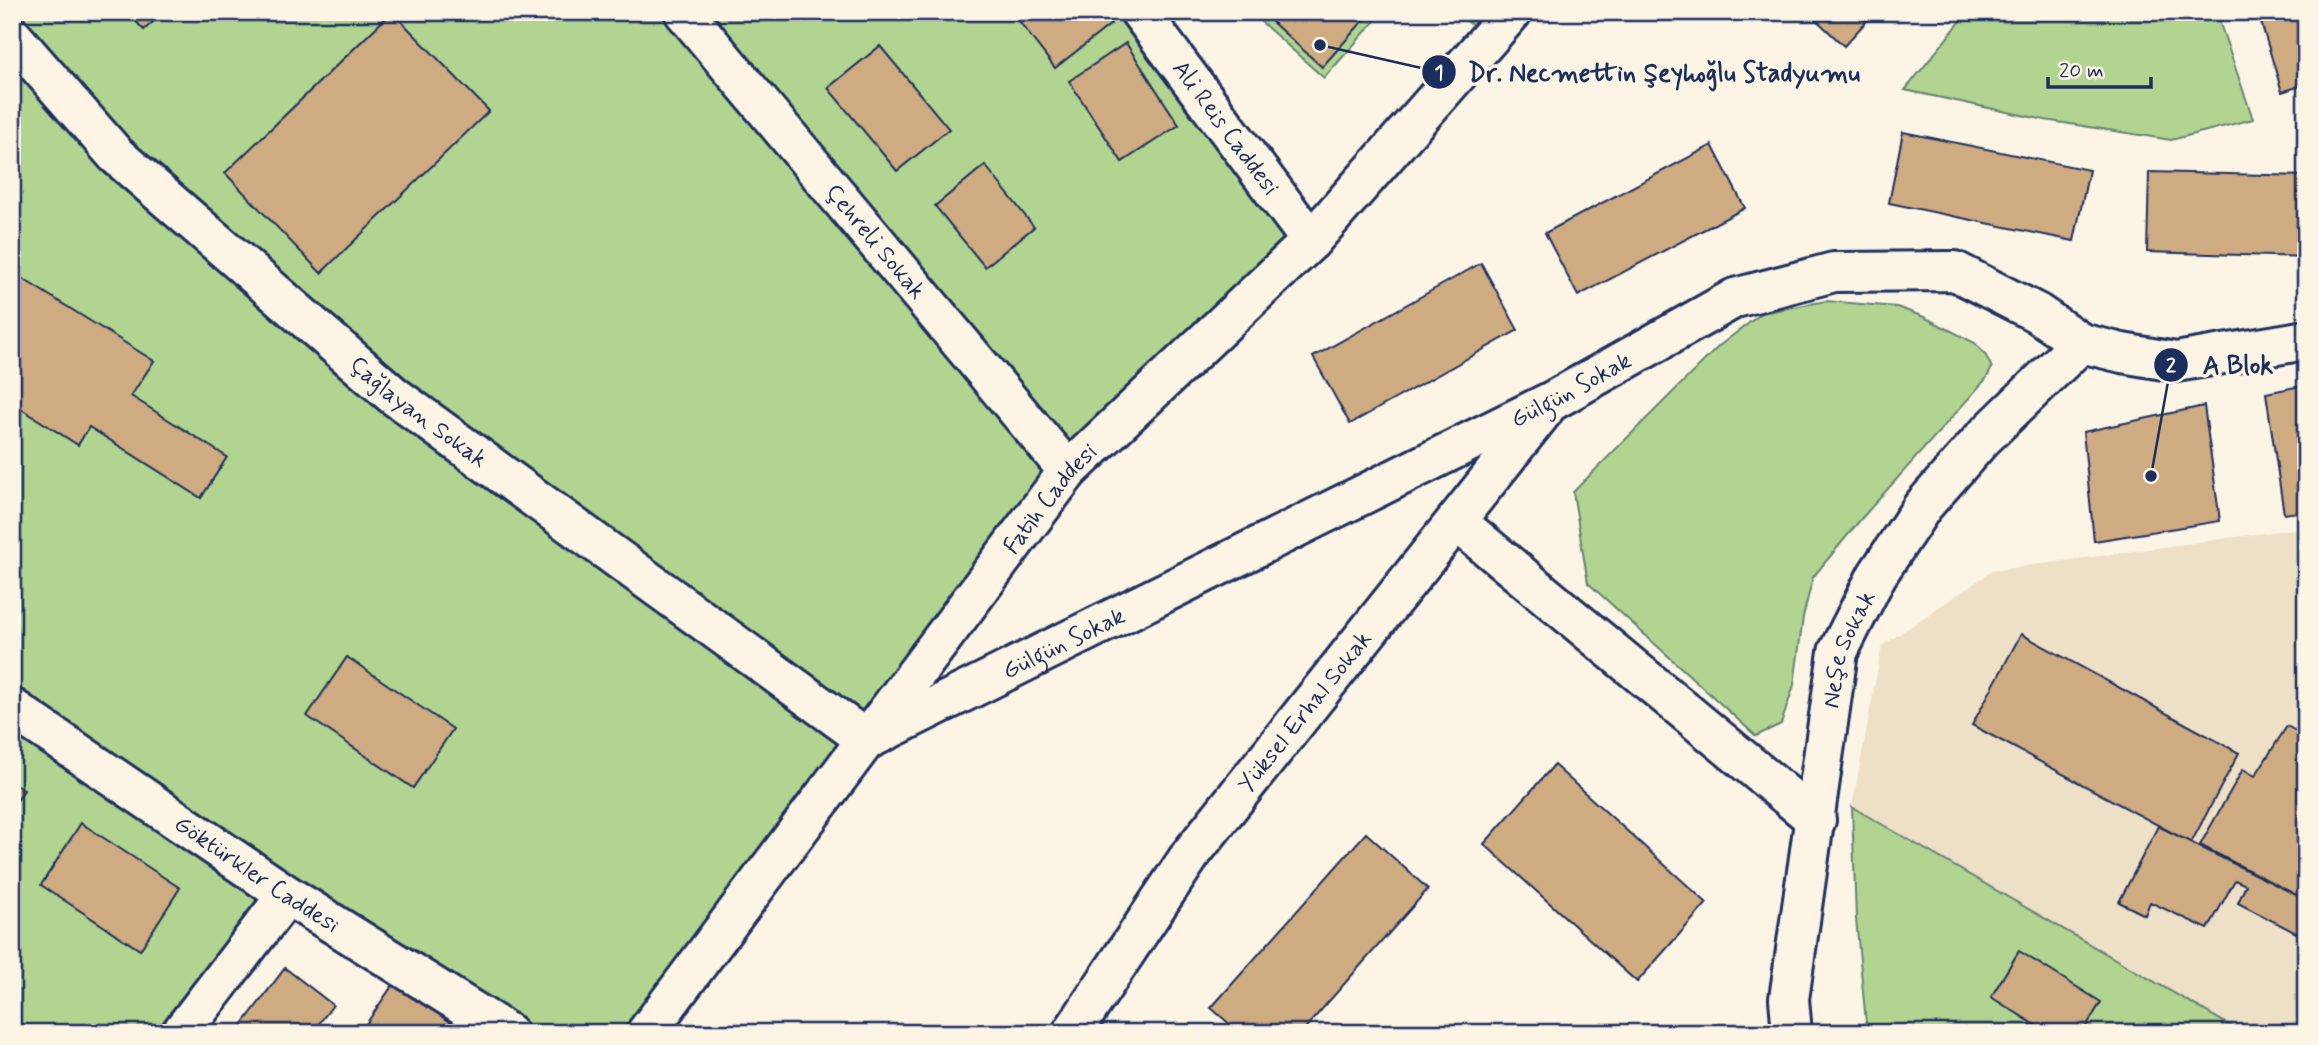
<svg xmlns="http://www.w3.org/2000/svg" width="2318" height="1045" font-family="Mynerve,sans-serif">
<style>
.built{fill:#eedfc7}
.green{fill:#b1d590;stroke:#668277;stroke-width:2}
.building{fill:#cfab81;stroke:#1b2f5e;stroke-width:2}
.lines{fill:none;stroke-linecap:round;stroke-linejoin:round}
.minor-casing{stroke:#1b2f5e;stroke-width:44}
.minor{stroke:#fcf5e5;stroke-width:38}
.labels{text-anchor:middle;stroke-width:7;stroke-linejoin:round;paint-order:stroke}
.street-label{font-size:24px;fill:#1b2f5e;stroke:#fcf5e5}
.leader{fill:none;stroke:#1b2f5e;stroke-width:2.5}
.callout-dot{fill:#1b2f5e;stroke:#fcf5e5;stroke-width:2.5}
.mark-label{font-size:21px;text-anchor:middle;font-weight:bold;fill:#fff}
.callout-label{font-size:26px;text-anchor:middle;font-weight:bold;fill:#1b2f5e;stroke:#fcf5e5;stroke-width:7;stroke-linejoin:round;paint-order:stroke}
</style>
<rect width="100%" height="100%" fill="#fcf5e5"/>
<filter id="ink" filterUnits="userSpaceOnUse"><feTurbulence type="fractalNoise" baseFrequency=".0143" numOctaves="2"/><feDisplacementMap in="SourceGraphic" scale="14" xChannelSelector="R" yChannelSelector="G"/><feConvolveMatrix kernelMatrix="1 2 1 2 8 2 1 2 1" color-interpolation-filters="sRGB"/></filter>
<g filter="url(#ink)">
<!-- built -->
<path class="built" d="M2306,527v506h-63l-391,-226 30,-161 110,-75z"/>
<!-- green -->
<g class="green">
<path d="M12,12h1128l171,229 -243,230 -422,562h-138l-221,-138 -106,138h-169z"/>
<path d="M1250,12h133l-59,66z"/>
<path d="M1457,12h36l-16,18z"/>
<path d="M1968,12h248l37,107 -82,21 -126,-20 -140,-30z"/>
<path d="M1826,301l71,6 27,10 51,26 11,13 6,12 -6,11 -125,140 -48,58 -10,40 -9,68 -13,39 -25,12 -168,-153 -15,-91 146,-146 43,-33z"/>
<path d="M1852,807l391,226h-376l-11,-114z"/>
</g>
<!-- building -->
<g class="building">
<path d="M127,12h37l-20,18z"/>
<path d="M392,12l97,99 -168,162 -96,-100z"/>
<path d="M1012,12h90l9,12 -56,44z"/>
<path d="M1261,12h110l-49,55z"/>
<path d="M1808,12h67l-31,34z"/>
<path d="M2258,12h48v72l-24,8z"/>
<path d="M1126,43l53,82 -57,37 -53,-81z"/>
<path d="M880,46l69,83 -52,42 -69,-83z"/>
<path d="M1903,132l186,38 -15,71 -185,-38z"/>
<path d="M1712,145l33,63 -167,88 -33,-63z"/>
<path d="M985,165l49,62 -49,40 -50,-61z"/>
<path d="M2149,172l157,4v81l-159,-5z"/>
<path d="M1481,263l37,67 -168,94 -37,-67z"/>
<path d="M12,272l142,89 -23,35 96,61 -26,41 -112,-71 -11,18 -66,-42z"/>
<path d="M2306,385v126l-22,3 -18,-121z"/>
<path d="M2204,406l16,115 -126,20 -11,-109z"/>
<path d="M2021,634l218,119 -48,90 -219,-118z"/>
<path d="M347,657l106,72 -40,59 -106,-72z"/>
<path d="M2287,726l19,11v163l-106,-55 43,-76 12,7z"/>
<path d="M1554,765l153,138 -70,79 -153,-138z"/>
<path d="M12,783l12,7 -12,18z"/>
<path d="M81,823l99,65 -40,62 -99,-65z"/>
<path d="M2158,826l148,74v38l-68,-35 8,-18 -11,-5 -27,49 -58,-27 -5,13 -26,-13z"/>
<path d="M1366,833l62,56 -127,144h-61l-29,-25z"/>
<path d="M2019,951l82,51 -19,31h-34l-57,-36z"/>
<path d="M285,968l48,37 -21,28h-76z"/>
<path d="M394,983l73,50h-100l-5,-3z"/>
</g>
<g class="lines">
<defs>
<g id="minor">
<path id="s1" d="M684,12l384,459"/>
<path id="s2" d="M1140,12l171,229"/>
<path id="s3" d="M12,36l104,119 277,240 474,345 685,-339 183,-103 99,-26 121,-1 82,42 44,30 41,10 54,9 130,-22"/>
<path d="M1456,521l360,299"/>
<path id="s4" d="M12,708l275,187 221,138"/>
<path d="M181,1033l106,-138"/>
<path id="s5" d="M646,1033l422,-562 243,-230 201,-229"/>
<path id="s6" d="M1072,1033l119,-179 353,-444"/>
<path id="s7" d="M1792,1033l-3,-34 49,-347 39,-77 46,-69 59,-67 99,-96"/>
</g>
</defs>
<!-- minor casing -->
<use href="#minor" class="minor-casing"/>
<!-- minor -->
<use href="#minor" class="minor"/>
</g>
</g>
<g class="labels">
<!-- street labels -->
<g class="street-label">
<text dy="8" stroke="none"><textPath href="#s2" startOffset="144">Ali Reis Caddesi</textPath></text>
<text dy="8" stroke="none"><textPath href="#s1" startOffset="299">Çehreli Sokak</textPath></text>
<text dy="8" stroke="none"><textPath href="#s3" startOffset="1897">Gülgün Sokak</textPath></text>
<text dy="8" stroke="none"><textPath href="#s3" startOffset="555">Çağlayan Sokak</textPath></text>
<text dy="8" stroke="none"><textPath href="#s5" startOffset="670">Fatih Caddesi</textPath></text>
<text dy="8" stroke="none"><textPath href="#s3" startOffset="1330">Gülgün Sokak</textPath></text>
<text dy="8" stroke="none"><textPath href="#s7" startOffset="390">Neşe Sokak</textPath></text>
<text dy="8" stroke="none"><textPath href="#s6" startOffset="397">Yüksel Erhal Sokak</textPath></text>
<text dy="8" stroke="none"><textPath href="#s4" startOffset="296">Göktürkler Caddesi</textPath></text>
</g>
</g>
<!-- callouts -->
<path class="leader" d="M1320 45L1439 72M2151 476L2171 365"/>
<g class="callout-dot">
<circle cx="1320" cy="45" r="7"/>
<circle cx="2151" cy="476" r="7"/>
<circle cx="1439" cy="72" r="18"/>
<circle cx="2171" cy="365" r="18"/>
</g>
<g class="mark-label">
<text x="1439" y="79">1</text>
<text x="2171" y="372">2</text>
</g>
<g class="callout-label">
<text x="1664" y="81">Dr. Necmettin Şeyhoğlu Stadyumu</text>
<text x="2238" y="374">A Blok</text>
</g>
<!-- margin -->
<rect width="2318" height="1045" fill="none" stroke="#fcf5e5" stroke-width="42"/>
<rect x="21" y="21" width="2276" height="1003" fill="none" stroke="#1b2f5e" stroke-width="2.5" filter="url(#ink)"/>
<!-- scale -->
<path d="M2048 77v10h103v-10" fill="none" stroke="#1b2f5e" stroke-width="3.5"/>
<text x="2059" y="77" font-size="21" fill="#1b2f5e" stroke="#fcf5e5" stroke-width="5" paint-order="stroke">20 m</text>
</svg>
